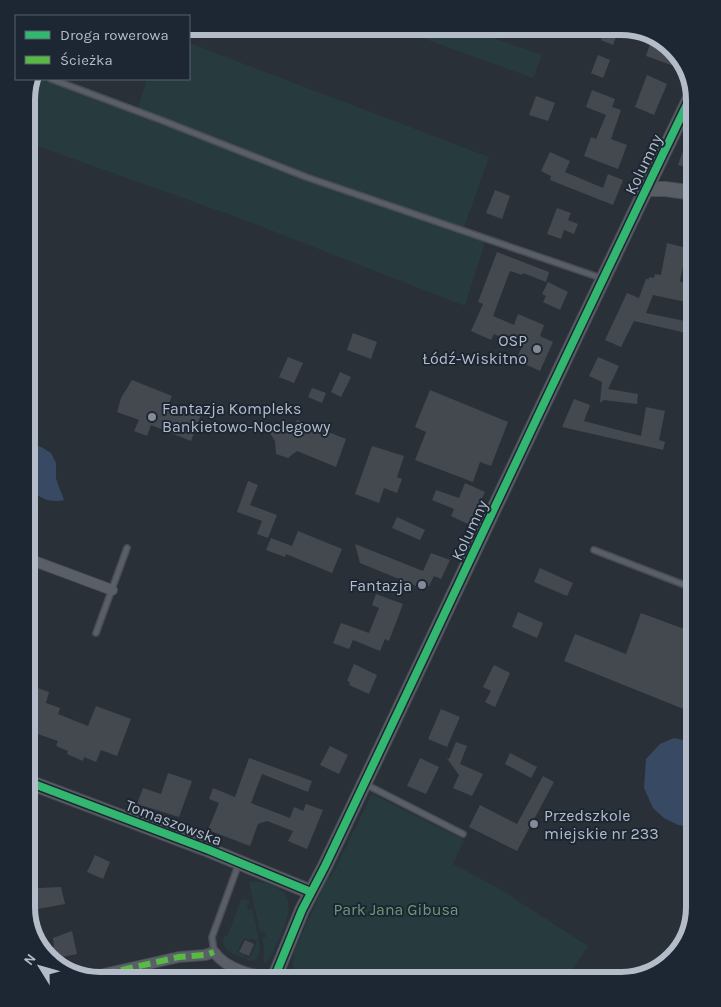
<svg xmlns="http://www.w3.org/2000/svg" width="721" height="1007" font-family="Karla,sans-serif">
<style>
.green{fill:#273a3e}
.water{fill:#384963}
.building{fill:#444950}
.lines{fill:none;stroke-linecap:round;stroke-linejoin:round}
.lane-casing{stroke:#484c53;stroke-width:8}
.street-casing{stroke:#484c53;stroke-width:12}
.secondary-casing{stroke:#484c53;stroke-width:16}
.lane{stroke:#5a5e66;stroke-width:5}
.street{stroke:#5a5e66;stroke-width:10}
.secondary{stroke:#595d64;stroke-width:14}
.quiet{stroke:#58b947;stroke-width:6;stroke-dasharray:12 6;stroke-linecap:butt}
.cycleway-casing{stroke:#1d2633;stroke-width:11}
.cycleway{stroke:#33b770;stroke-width:8}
.poi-dot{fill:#848b96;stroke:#1d2633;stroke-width:2}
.labels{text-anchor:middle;stroke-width:4;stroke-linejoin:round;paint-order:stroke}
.street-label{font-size:16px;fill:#b4bcc9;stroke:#1d2633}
.poi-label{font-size:16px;fill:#b4bcc9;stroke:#1d2633;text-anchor:end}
.park-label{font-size:16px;fill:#6b9a76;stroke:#1d2633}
.rim{fill:none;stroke:#b4bcc9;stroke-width:6}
</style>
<rect width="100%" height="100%" fill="#2a3038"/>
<!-- green -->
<g class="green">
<path d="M389,26h71l82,29 -9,23z"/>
<path d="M189,43l300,114 -27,76 23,9 -20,64 -226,-88 -213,-76v-47l8,-16h30l74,28 9,-28h42z"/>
<path d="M372,794l92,46 -11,24 45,24 90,58 -23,35h-253c-18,-7 -23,-11 -17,-31l33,-74 3,1z"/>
<path d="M256,881c40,7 37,26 24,57 -5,9 -8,20 -16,26v-17l-2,-9 4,-1 -2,-6 -4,1 -10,-45v-5z"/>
<path d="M246,899l4,3v1l-3,1 1,6 4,-1c2,11 19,59 -6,51l1,-3 3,1 7,-17 -7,-3 -1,2 -5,-2 -7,14 8,4 -1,2c-11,-4 -24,-8 -20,-22l3,1 14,-37z"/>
</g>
<!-- water -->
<g class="water">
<path d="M26,443l15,4 10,6 5,10v16l8,21c-15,4 -32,-4 -38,-19z"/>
<path d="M674,738l13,3 8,5v79l-5,2 -12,-2 -14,-7 -11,-10 -9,-20 2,-29 14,-15z"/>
</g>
<!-- building -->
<g class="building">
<path d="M606,26h14l-7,19 -12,-5z"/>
<path d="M631,28l27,8 22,22 -3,9 -31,-11 4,-12 -22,-9z"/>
<path d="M598,55l12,5 -7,18 -12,-5z"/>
<path d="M647,75l20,9 -13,31 -19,-8z"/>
<path d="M592,90l23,9 -3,8 9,3 -10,29 16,6 -9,24 -34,-13 7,-19 5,2 10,-24 -20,-8z"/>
<path d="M536,96l19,7 -7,18 -19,-6z"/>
<path d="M694,120l1,1v48l-17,-4z"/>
<path d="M550,152l20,9 -5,11 38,16 5,-14 15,6 -10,25 -63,-25 1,-4 -10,-5z"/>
<path d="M495,190l15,6 -8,23 -16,-6z"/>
<path d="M557,208l14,5 -3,7 10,4 -4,10 -10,-4 -3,9 -14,-5z"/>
<path d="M667,243l20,5 -7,33 1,1 14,3v19l-42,-9 -7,18 49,10v12l-61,-14 -13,26 -16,-7 22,-47 12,5 7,-19h3v-2l5,1 1,-4 6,1z"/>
<path d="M497,252l52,20 -3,10 -23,-9 -1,2 -12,-4 -17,45 21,9 4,-11 26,11 -4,11 13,6 -13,29 -24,-11 6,-13 -28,-13 -3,6 -20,-9 12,-27 -5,-2z"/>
<path d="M548,282l20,10 -8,18 -17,-8 3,-6 -4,-2z"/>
<path d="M353,333l24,9 -6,17 -24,-9z"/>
<path d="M288,357l15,6 -9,20 -15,-6z"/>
<path d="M598,357l21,9 -11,23 30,5 -1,10 -34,-4 -1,2h-2l2,-20 -13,-6z"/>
<path d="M340,372l11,5 -10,20 -10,-5z"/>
<path d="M132,380l40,16 -3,7 32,12 -10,26 -40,-16 -4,11 -13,-5 5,-11 -22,-8 4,-14z"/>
<path d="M312,388l14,5 -4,10 -14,-6z"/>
<path d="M430,390l78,32 -17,44 -11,-4 -7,20 -58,-22 11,-28 -11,-5z"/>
<path d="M574,399l16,6 -6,16 57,15 5,-29 19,4 -6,29 6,2 -2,8 -101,-23z"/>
<path d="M297,420l49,19 -10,28 -39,-16 -9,7 -12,-4 -1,-13 -12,-19 29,11z"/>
<path d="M372,446l32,10 -7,21 5,2 -5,14 -13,-5 -5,15 -24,-9z"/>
<path d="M248,481l10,4 -8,20 27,10 -9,23 -11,-4 5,-13 -25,-9z"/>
<path d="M465,483l20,9 -15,33 -19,-9 3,-7 -22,-9 4,-10 23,8z"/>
<path d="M397,517l28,13 -5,10 -28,-12z"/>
<path d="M298,531l44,18 -10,24 -46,-19 -1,3 -19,-7 5,-12 21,8z"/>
<path d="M355,544l68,27 8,-18 19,7 -9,19 -7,-3 -5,10 -2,1 -1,3 -66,-27z"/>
<path d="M540,568l33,15 -6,13 -33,-14z"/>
<path d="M376,594l27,10 -14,37 -4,-2 -5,12 -27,-11 -4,9 -16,-6 8,-20 28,10 10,-25 -7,-3z"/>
<path d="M518,612l25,11 -6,15 -25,-11z"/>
<path d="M641,613l54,20v69l-4,10 -127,-51 11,-27 51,20z"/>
<path d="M354,664l23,11 -8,19 -20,-9 1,-3 -3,-1z"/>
<path d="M494,665l16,8 -15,34 -10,-5 6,-11 -8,-4z"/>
<path d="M26,684l23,8 -3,11 14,5 -2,6 30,12 8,-20 35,13 -14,37 -16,-6 -5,12 -12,-5 -1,4 -16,-7 1,-3 -12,-5 2,-5 -32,-11z"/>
<path d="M441,709l19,8 -13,30 -19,-8z"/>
<path d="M456,742l11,4 -7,18 23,10 -11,22 -19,-8 6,-13 -13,-18 3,2z"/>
<path d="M330,746l18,9 -9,19 -19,-9z"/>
<path d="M510,753l27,14 -6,11 -26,-14z"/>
<path d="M249,758l63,23 -4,11 -46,-18 -11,29 39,15 4,-11 9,4 3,-7 17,6 -16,39 -19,-8 5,-10 -26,-10 -9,3 -8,22 -42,-16 11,-27 -10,-4 4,-11 22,9z"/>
<path d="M420,758l19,9 -13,27 -19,-8z"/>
<path d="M168,773l24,8 -13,36 -42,-13 6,-16 18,6z"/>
<path d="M543,776l11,6 -37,69 -48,-24 11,-22 37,19z"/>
<path d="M95,855l15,7 -7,17 -16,-7z"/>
<path d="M37,878l1,10 23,-1 4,17 -38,7 -1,-32z"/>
<path d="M72,931l5,23 -20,4 -1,-6 -4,-2 2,-4 -1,-8z"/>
<path d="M245,940l9,4 -5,12 -10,-4z"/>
</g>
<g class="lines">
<defs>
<g id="lane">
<path d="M51,79l110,41 145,57 295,101"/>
<path d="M594,550l101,39"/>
<path d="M96,633l31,-85"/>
<path d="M365,784l98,50"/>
<path d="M214,952l-2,-15 27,-74"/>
</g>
<g id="street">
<path d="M26,558l86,32"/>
<path d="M86,978l93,-21 26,-2 9,-3c13,18 40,24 61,25"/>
</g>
<g id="secondary">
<path d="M647,189h18l30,4"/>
<path d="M26,781l183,69 102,42"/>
<path d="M275,977l21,4"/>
<path d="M273,981l29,-71 23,-44c123,-258 243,-517 368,-774"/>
</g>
</defs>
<!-- lane casing -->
<use href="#lane" class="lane-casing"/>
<!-- street casing -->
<use href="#street" class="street-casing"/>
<!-- secondary casing -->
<use href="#secondary" class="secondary-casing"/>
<!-- lane -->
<use href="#lane" class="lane"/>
<!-- street -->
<use href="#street" class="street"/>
<!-- secondary -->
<use href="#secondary" class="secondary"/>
<!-- quiet -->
<path class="quiet" d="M86,978l93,-21 26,-2 9,-3"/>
<defs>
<g id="cycleway">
<path d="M26,781l183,69 102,42"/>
<path d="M273,981l29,-71 23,-44c123,-258 243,-517 368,-774"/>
</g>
</defs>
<!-- cycleway casing -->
<use href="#cycleway" class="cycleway-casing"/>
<!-- cycleway -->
<use href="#cycleway" class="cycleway"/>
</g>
<!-- markers -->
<g class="poi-dot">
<circle cx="537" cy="349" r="5"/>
<circle cx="152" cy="417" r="5"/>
<circle cx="422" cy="585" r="5"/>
<circle cx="534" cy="824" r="5"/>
</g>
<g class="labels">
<!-- street labels -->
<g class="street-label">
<text transform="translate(643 164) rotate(-64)" y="6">Kolumny</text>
<text transform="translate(469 530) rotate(-65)" y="6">Kolumny</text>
<text transform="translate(174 822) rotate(21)" y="6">Tomaszowska</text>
</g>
<!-- poi labels -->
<g class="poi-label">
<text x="527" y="346">OSP<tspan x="527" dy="18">Łódź-Wiskitno</tspan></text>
<text x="162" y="414" text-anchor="start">Fantazja Kompleks<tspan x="162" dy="18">Bankietowo-Noclegowy</tspan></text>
<text x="412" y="591">Fantazja</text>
<text x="544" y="821" text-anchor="start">Przedszkole<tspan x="544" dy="18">miejskie nr 233</tspan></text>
</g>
<!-- park labels -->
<g class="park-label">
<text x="396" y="915">Park Jana Gibusa</text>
</g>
</g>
<!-- crop -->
<path d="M0 0H721V1007H0ZM100 35H621A65 65 0 0 1 686 100V907A65 65 0 0 1 621 972H100A65 65 0 0 1 35 907V100A65 65 0 0 1 100 35Z" fill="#1d2633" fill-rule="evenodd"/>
<path class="rim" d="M100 35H621A65 65 0 0 1 686 100V907A65 65 0 0 1 621 972H100A65 65 0 0 1 35 907V100A65 65 0 0 1 100 35Z"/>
<!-- legend -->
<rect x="15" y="15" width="175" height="65" fill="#1d2633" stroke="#59626f"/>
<rect x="25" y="31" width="25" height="8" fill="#33b770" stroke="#59626f"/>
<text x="60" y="40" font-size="15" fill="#b4bcc9">Droga rowerowa</text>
<rect x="25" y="56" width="25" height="8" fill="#58b947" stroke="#59626f"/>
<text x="60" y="65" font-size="15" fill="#b4bcc9">Ścieżka</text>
<!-- north arrow -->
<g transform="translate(40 967) rotate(307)" stroke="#1d2633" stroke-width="4" paint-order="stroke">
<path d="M0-4L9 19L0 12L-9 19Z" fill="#b4bcc9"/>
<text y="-8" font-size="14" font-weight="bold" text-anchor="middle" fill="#b4bcc9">N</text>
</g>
</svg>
